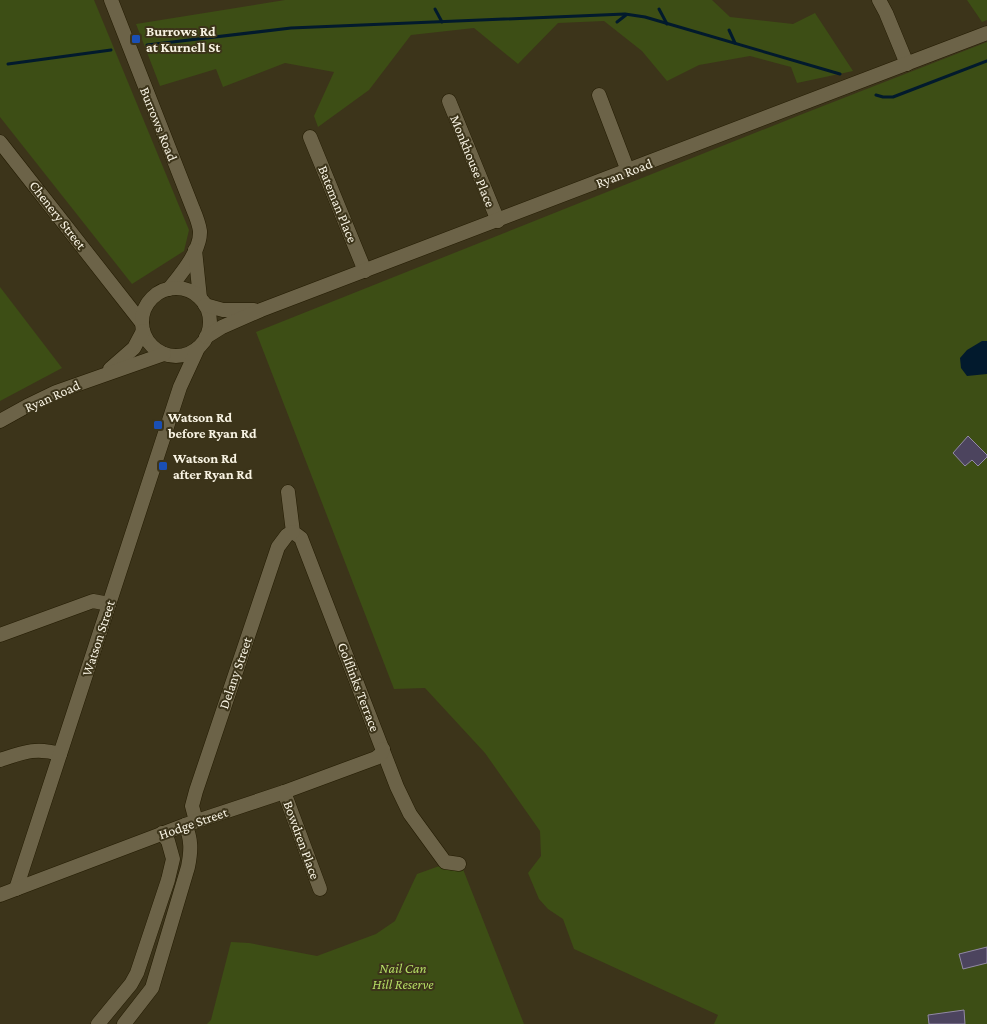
<svg xmlns="http://www.w3.org/2000/svg" width="987" height="1024" font-family="'Crimson Pro',serif">
<style>
.green{fill:#3d4e15}
.water{fill:#021a2d}
.lines{fill:none;stroke-linecap:round;stroke-linejoin:round}
.stream{stroke:#021a2d;stroke-width:3}
.building{fill:#4c445e;stroke:#9289a5}
.minor-casing{stroke:#231b02;stroke-width:15}
.minor{stroke:#6c6348;stroke-width:14}
.transit-dot{fill:#1a4fb4;stroke:#3c341a;stroke-width:2}
.labels{text-anchor:middle;stroke-width:4;stroke-linejoin:round;paint-order:stroke}
.poi-label{font-size:14px;font-weight:bold;fill:#f8f3e3;stroke:#3c341a;text-anchor:start}
.street-label{font-size:14px;fill:#f8f3e3;stroke:#3c341a}
.park-label{font-size:14px;font-style:italic;fill:#b4db64;stroke:#3c341a}
</style>
<rect width="100%" height="100%" fill="#3c341a"/>
<!-- green -->
<g class="green">
<path d="M0,0h94l95,230 -5,21 -52,33 -132,-167z"/>
<path d="M285,0h427l18,17 63,7 22,-11 38,58 -56,12 -6,-16 -41,-11 -51,9 -32,16 -25,-30 -38,-30 -46,2 -40,41 -44,-36 -63,7 -42,55 -51,37 -4,-11 20,-44 -49,-9 -62,24 -7,-18 -56,17 -24,-62z"/>
<path d="M967,0h20v20l-5,2z"/>
<path d="M987,42v982h-273l4,-9 -144,-66 -11,-30 -15,-10 -9,-10 -11,-26 13,-17 -1,-25 -55,-78 -60,-65 -31,1 -138,-357 544,-217z"/>
<path d="M0,287l62,81 -62,33z"/>
<path d="M459,859l65,165h-317l4,-4 20,-78 18,1 68,13 59,-22 19,-13 22,-47z"/>
</g>
<!-- water -->
<path class="water" d="M982,341h5v33l-20,2 -6,-8 -1,-10 7,-8z"/>
<g class="lines">
<!-- stream -->
<g class="stream">
<path d="M435,9l7,13"/>
<path d="M659,9l8,15"/>
<path d="M617,22l9,-7"/>
<path d="M729,30l6,13"/>
<path d="M147,45l144,-17 334,-14 20,3 195,57"/>
<path d="M8,64l103,-14"/>
<path d="M876,95l7,2h10l94,-36"/>
</g>
</g>
<!-- building -->
<g class="building">
<path d="M968,436l19,19v2l-9,9 -6,-6 -7,6 -12,-13z"/>
<path d="M987,947v16l-24,6 -4,-15z"/>
<path d="M964,1010l1,14h-36l-1,-9z"/>
</g>
<g class="lines">
<defs>
<g id="minor">
<path d="M111,0l82,209c3,7 6,15 7,22 1,20 -20,44 -31,58"/>
<path d="M879,0l7,13 21,51"/>
<path d="M599,95l29,76"/>
<path d="M449,101l49,120"/>
<path d="M310,137l55,134"/>
<path d="M0,142l142,181"/>
<path d="M195,250l5,48"/>
<circle cx="176" cy="322" r="34"/>
<path d="M205,305l18,5h31"/>
<path d="M206,337l16,-10 39,-17 726,-277"/>
<path d="M110,369l24,-21 9,-17"/>
<path d="M0,421l27,-15 29,-14 108,-38"/>
<path d="M288,492l5,40 8,6 96,249 13,27 35,48 14,2"/>
<path d="M0,635l93,-34 16,3"/>
<path d="M0,760c24,-8 36,-13 60,-6"/>
<path d="M284,792l36,97"/>
<path d="M196,821l-4,-15 4,-15 82,-244 9,-12 6,-3"/>
<path d="M16,889l164,-502 18,-39"/>
<path d="M0,895l185,-70 99,-33 92,-34 5,-4 2,-5"/>
<path d="M98,1024l33,-40 6,-11 31,-93 5,-21 -5,-18 -6,-8"/>
<path d="M124,1024l28,-36 36,-121c3,-15 4,-28 -3,-42"/>
</g>
</defs>
<!-- minor casing -->
<use href="#minor" class="minor-casing"/>
<!-- minor -->
<use href="#minor" class="minor"/>
</g>
<!-- markers -->
<g class="transit-dot">
<rect x="131" y="34" width="10" height="10" rx="2.5"/>
<rect x="153" y="420" width="10" height="10" rx="2.5"/>
<rect x="158" y="461" width="10" height="10" rx="2.5"/>
</g>
<g class="labels">
<!-- poi labels -->
<g class="poi-label">
<text x="146" y="36">Burrows Rd<tspan x="146" dy="16">at Kurnell St</tspan></text>
<text x="168" y="422">Watson Rd<tspan x="168" dy="16">before Ryan Rd</tspan></text>
<text x="173" y="463">Watson Rd<tspan x="173" dy="16">after Ryan Rd</tspan></text>
</g>
<!-- street labels -->
<g class="street-label">
<text transform="translate(159 124) rotate(68)" y="5">Burrows Road</text>
<text transform="translate(473 161) rotate(68)" y="5">Monkhouse Place</text>
<text transform="translate(624 173) rotate(-21)" y="5">Ryan Road</text>
<text transform="translate(338 204) rotate(68)" y="5">Bateman Place</text>
<text transform="translate(58 215) rotate(52)" y="5">Chenery Street</text>
<text transform="translate(52 396) rotate(-24)" y="5">Ryan Road</text>
<text transform="translate(98 638) rotate(-72)" y="5">Watson Street</text>
<text transform="translate(235 673) rotate(-71)" y="5">Delany Street</text>
<text transform="translate(359 687) rotate(69)" y="5">Golflinks Terrace</text>
<text transform="translate(193 823) rotate(-19)" y="5">Hodge Street</text>
<text transform="translate(302 840) rotate(70)" y="5">Bowdren Place</text>
</g>
<!-- park labels -->
<g class="park-label">
<text x="403" y="973">Nail Can<tspan x="403" dy="16">Hill Reserve</tspan></text>
</g>
</g>
</svg>
